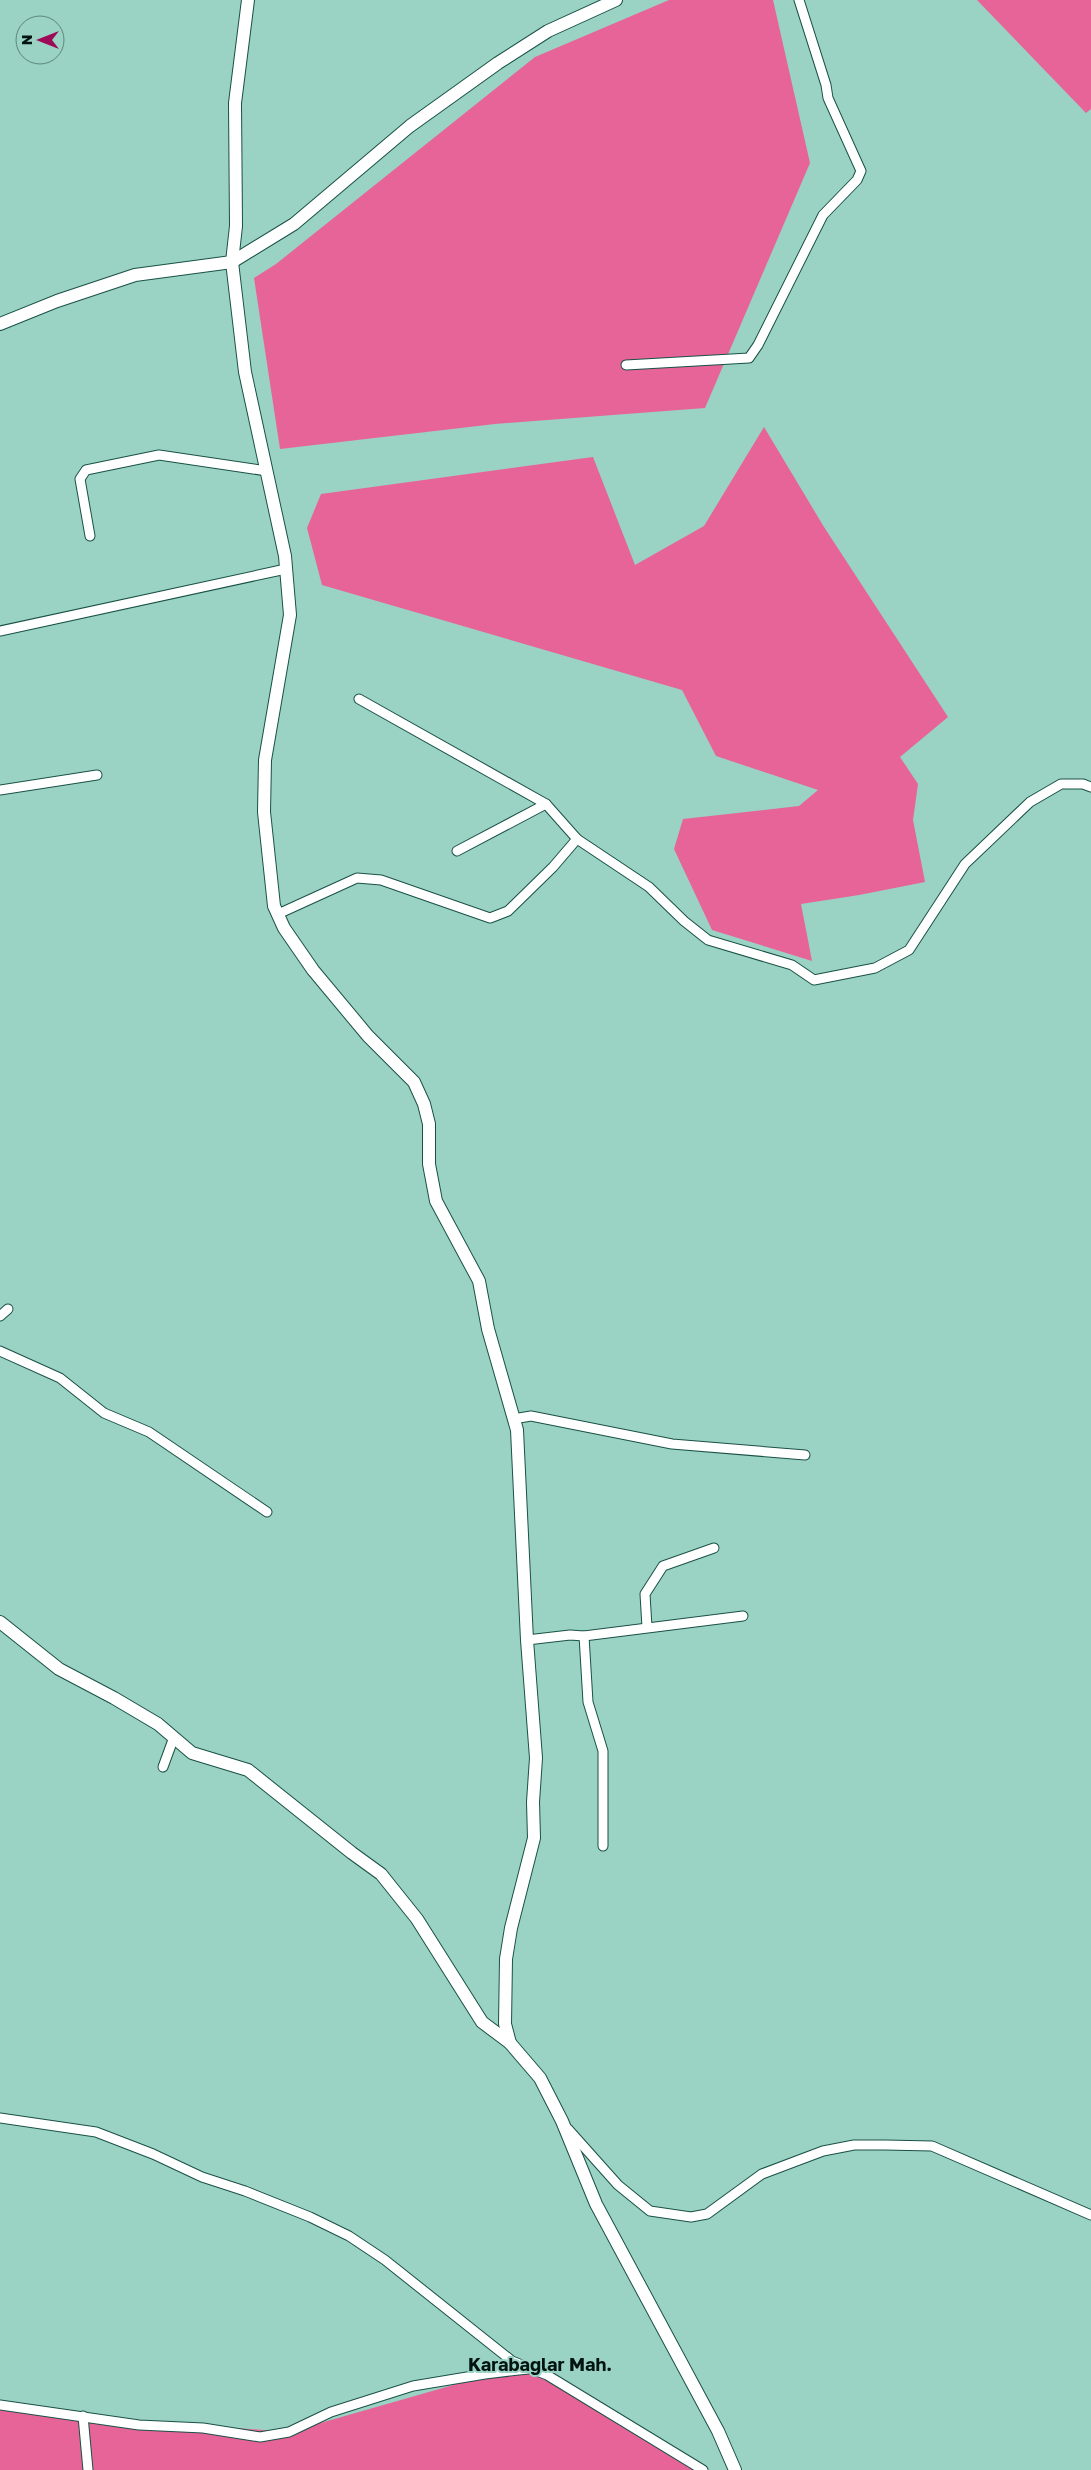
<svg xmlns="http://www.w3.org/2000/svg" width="1091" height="2470" font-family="'Golos Text',sans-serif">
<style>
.forest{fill:#e76499}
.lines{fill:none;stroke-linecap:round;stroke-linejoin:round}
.street-casing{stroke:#195146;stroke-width:11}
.secondary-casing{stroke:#195146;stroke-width:14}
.street{stroke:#fff;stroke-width:9}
.secondary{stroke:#fff;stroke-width:12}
.labels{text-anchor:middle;stroke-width:4;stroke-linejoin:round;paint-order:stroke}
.district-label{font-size:18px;font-weight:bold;fill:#011410;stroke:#9ad2c4}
</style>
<rect width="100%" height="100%" fill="#9ad2c4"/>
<!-- forest -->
<g class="forest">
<path d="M669,0h104l37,163 -105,245 -210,16 -215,25 -26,-171 22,-14 259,-207z"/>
<path d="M977,0h114v109l-5,4z"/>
<path d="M764,427l60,100 124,190 -48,40 18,27 -5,36 12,62 -66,13 -58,9 11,57 -100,-31 -38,-81 9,-30 116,-13 19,-16 -102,-34 -34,-66 -360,-105 -15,-57 14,-34 272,-37 42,108 69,-39z"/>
<path d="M534,2362l173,108h-707v-67l83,13 206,16z"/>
</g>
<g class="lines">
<defs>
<g id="street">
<path d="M626,365l123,-7 9,-13 65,-130 34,-35 4,-9 -33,-73 -2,-13 -27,-85"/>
<path d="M90,536l-10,-57 6,-9 73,-15 108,16"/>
<path d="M0,631l286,-62"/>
<path d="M359,699l187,105 31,35"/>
<path d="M0,790l97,-15"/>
<path d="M457,851l89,-47"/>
<path d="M278,914l79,-36 24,2 109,38 18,-7 45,-44 24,-28 72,48 35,34 24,19 84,25 22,15 61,-12 34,-18 56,-86 65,-62 31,-18h22l8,3"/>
<path d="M0,1316l8,-7"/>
<path d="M0,1351l60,27 44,35 45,19 118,80"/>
<path d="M513,1419l18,-3 141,28 133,11"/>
<path d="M647,1627l-2,-33 18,-28 51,-18"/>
<path d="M584,1636l4,66 15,49v95"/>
<path d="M527,1640l43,-5 14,1 159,-20"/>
<path d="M163,1767l11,-30"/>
<path d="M0,2118l96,14 57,22 49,23 43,14 65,26 39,19 36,24 127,101 35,14 156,95"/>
<path d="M568,2129l50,56 32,26 41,6 16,-3 55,-40 61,-23 31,-6h31l47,1 159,69"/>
<path d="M0,2405l139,20 64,3 57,9 29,-5 42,-20 82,-26 72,-12 43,-5"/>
<path d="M83,2416l5,54"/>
</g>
<g id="secondary">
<path d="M248,0l-13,103 1,123 -4,36 13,110 40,184 5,59 -25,145 -1,52 10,94 10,22 29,42 55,66 46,46 10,22 5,20v40l7,37 43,80 9,48 29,101 10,210 9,118 -3,44 1,36 -23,90 -5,31 -1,65 5,19"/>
<path d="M0,324l57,-23 78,-26 97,-13 62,-38 116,-98 88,-63 50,-32 68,-31"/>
<path d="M0,1622l59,47 55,29 44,26 34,29 56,17 104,83 29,21 36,45 65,103 28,21 30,35 22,43 34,83 122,227 17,39"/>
</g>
</defs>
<!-- street casing -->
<use href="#street" class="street-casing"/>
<!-- secondary casing -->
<use href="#secondary" class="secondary-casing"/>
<!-- street -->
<use href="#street" class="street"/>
<!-- secondary -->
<use href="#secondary" class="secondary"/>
</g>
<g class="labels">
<!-- district labels -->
<g class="district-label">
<text x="540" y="2371">Karabağlar Mah.</text>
</g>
</g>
<!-- north arrow -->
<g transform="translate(40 40) rotate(270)"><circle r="24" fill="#9ad2c4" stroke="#5d867c"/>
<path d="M0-4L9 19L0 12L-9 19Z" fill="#9d0b58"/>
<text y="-8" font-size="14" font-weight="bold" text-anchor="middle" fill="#011410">N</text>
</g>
</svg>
